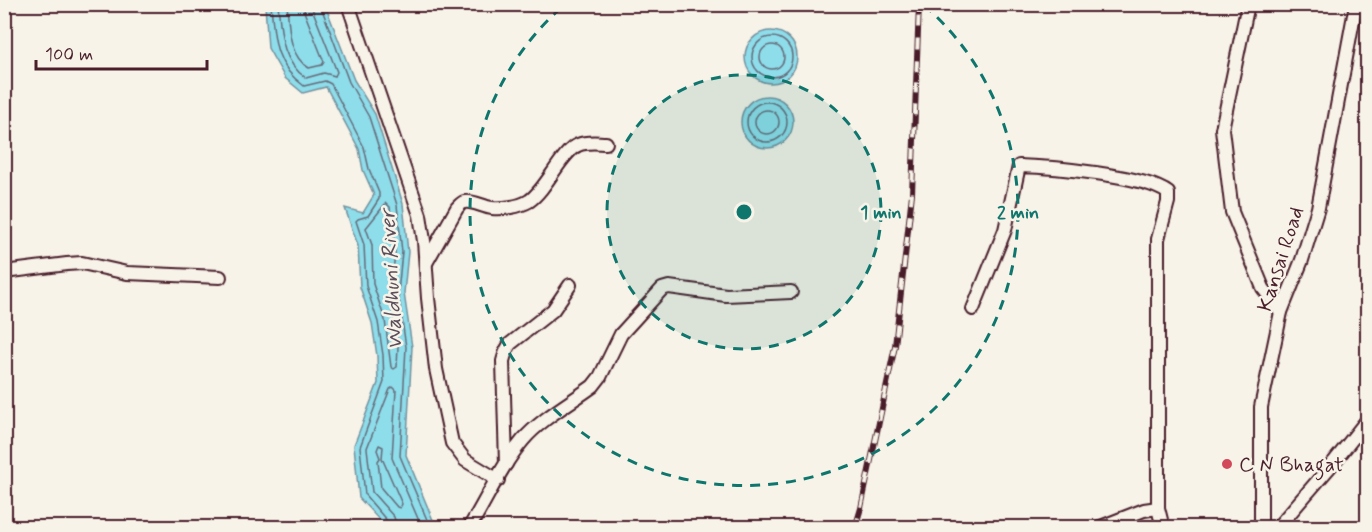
<svg xmlns="http://www.w3.org/2000/svg" width="1372" height="532" font-family="Mynerve,sans-serif">
<style>
.water{fill:#8eddeb;stroke:#73919e;stroke-width:1.5}
.lines{fill:none;stroke-linecap:round;stroke-linejoin:round}
.shore{stroke:#656b78;stroke-width:1.5}
.minor-casing{stroke:#4a1f2b;stroke-width:16}
.minor{stroke:#f7f3e8;stroke-width:12}
.rail-casing{stroke:#4a1f2b;stroke-width:6}
.rail{stroke:#f7f3e8;stroke-width:4;stroke-dasharray:11;stroke-linecap:butt}
.ring{fill:none;stroke:#0f766e;stroke-width:3;stroke-dasharray:10 8}
.poi-dot{fill:#d1495b;stroke:#f7f3e8;stroke-width:2}
.labels{text-anchor:middle;stroke-width:5;stroke-linejoin:round;paint-order:stroke}
.street-label{font-size:21px;fill:#4a1f2b;stroke:#f7f3e8}
.poi-label{font-size:21px;fill:#4a1f2b;stroke:#f7f3e8;text-anchor:start}
.water-label{font-size:22px;font-style:italic;fill:#5b4e5b;stroke:#f7f3e8}
.centre{fill:#0f766e;stroke:#f7f3e8;stroke-width:3}
.ring-label{font-size:18px;text-anchor:middle;font-weight:bold;fill:#0f766e;stroke:#f7f3e8;stroke-width:5;stroke-linejoin:round;paint-order:stroke}
</style>
<rect width="100%" height="100%" fill="#f7f3e8"/>
<filter id="ink" filterUnits="userSpaceOnUse"><feTurbulence type="fractalNoise" baseFrequency=".0167" numOctaves="2"/><feDisplacementMap in="SourceGraphic" scale="12" xChannelSelector="R" yChannelSelector="G"/><feConvolveMatrix kernelMatrix="1 2 1 2 8 2 1 2 1" color-interpolation-filters="sRGB"/></filter>
<g filter="url(#ink)">
<!-- water -->
<g class="water">
<path d="M265,5h60l29,75 21,34 28,90 5,48 -4,41 8,54 -6,108 27,65 9,7h-56l-27,-29 -5,-53 24,-62 -1,-27 -5,-33 -12,-36 -2,-41 -13,-38 18,5 11,-18 -11,-25 -4,-21 -33,-62 -23,6 -18,-15 -17,-30z"/>
<circle cx="771" cy="57" r="26"/>
<circle cx="767" cy="122" r="26"/>
</g>
<g class="lines">
<!-- shore -->
<g class="shore">
<path d="M271,4c3,34 3,61 33,82l21,-5 6,3 33,63 5,22 10,24v6l-11,17 -10,3 -2,2 8,24 2,41 12,36 5,33 1,27 -24,65 5,48 23,27 1,6"/>
<path d="M278,4c3,28 3,57 28,74l18,-5 11,3 2,-4 -24,-61 -1,-7"/>
<path d="M287,4c2,21 1,52 22,64l13,-3 2,-3 -19,-48 -2,-10"/>
<path d="M320,4l29,78 20,35 28,88 5,47 -4,41 8,54 -6,109 28,66 4,6"/>
<circle cx="772" cy="57" r="20"/>
<circle cx="772" cy="57" r="12"/>
<circle cx="767" cy="122" r="20"/>
<circle cx="767" cy="122" r="12"/>
<path d="M386,203l4,4 5,45 -4,42 7,53 -1,20 -3,2 -3,-2 -6,-47 -12,-36 -1,-39 -6,-17z"/>
<path d="M379,445l4,2 -1,11 20,46 -2,4 -3,-1 -16,-19 -3,-27 2,-3 -3,-8z"/>
<path d="M397,528l-3,-11 -22,-25 -5,-44 23,-59 3,-2 3,3 -4,68 30,70"/>
</g>
<defs>
<g id="minor">
<path d="M348,4l72,211 4,26 4,57 8,71 16,74 13,17 33,20"/>
<path d="M1248,4l-26,125 10,83 31,76 18,24"/>
<path d="M426,263l31,-55c2,-2 4,-5 7,-6 8,-2 19,5 28,6 10,1 27,-1 37,-7 18,-12 32,-49 49,-56 9,-4 20,-2 28,-2"/>
<path d="M4,272l63,-8 15,-1 45,10 93,4"/>
<path d="M973,309l32,-79 14,-64c32,1 126,9 149,27v9l-10,37v269l5,20"/>
<path d="M506,464l-3,-103 3,-10 4,-7 43,-34 17,-25"/>
<path d="M469,528c18,-29 32,-62 54,-88 18,-21 47,-37 70,-54l7,-9 21,-43 41,-45 7,-2 57,8 65,-3"/>
<path d="M1098,528l46,-18 14,-2"/>
<path d="M1261,528v-121l20,-95 21,-52 16,-52 38,-204"/>
<path d="M1277,528l57,-66 34,-43"/>
</g>
</defs>
<!-- minor casing -->
<use href="#minor" class="minor-casing"/>
<!-- minor -->
<use href="#minor" class="minor"/>
<defs>
<path id="rail" d="M855,528l6,-20 34,-162 17,-152 7,-190"/>
</defs>
<!-- rail casing -->
<use href="#rail" class="rail-casing"/>
<!-- rail -->
<use href="#rail" class="rail"/>
</g>
</g>
<!-- distance rings -->
<circle cx="744" cy="212" r="137" fill="#0f766e" fill-opacity=".12"/>
<g class="ring">
<circle cx="744" cy="212" r="137"/>
<path d="M924 5A274 274 0 1 1 564 5"/>
</g>
<!-- markers -->
<circle class="poi-dot" cx="1227" cy="464" r="6"/>
<g class="labels">
<!-- street labels -->
<g class="street-label">
<text transform="translate(1280 259) rotate(-72)" y="7">Kansai Road</text>
</g>
<!-- poi labels -->
<g class="poi-label">
<text x="1239" y="471">C N Bhagat</text>
</g>
<!-- water labels -->
<g class="water-label">
<text transform="translate(390 280) rotate(-93)" y="8">Waldhuni River</text>
</g>
</g>
<circle cx="744" cy="212" r="9" class="centre"/>
<g class="ring-label">
<text x="881" y="218">1 min</text>
<text x="1018" y="218">2 min</text>
</g>
<!-- margin -->
<rect width="1372" height="532" fill="none" stroke="#f7f3e8" stroke-width="24"/>
<rect x="12" y="12" width="1348" height="508" fill="none" stroke="#4a1f2b" stroke-width="2" filter="url(#ink)"/>
<!-- scale -->
<path d="M36 60v9h171v-9" fill="none" stroke="#4a1f2b" stroke-width="3"/>
<text x="45" y="60" font-size="18" fill="#4a1f2b" stroke="#f7f3e8" stroke-width="4.5" paint-order="stroke">100 m</text>
</svg>
